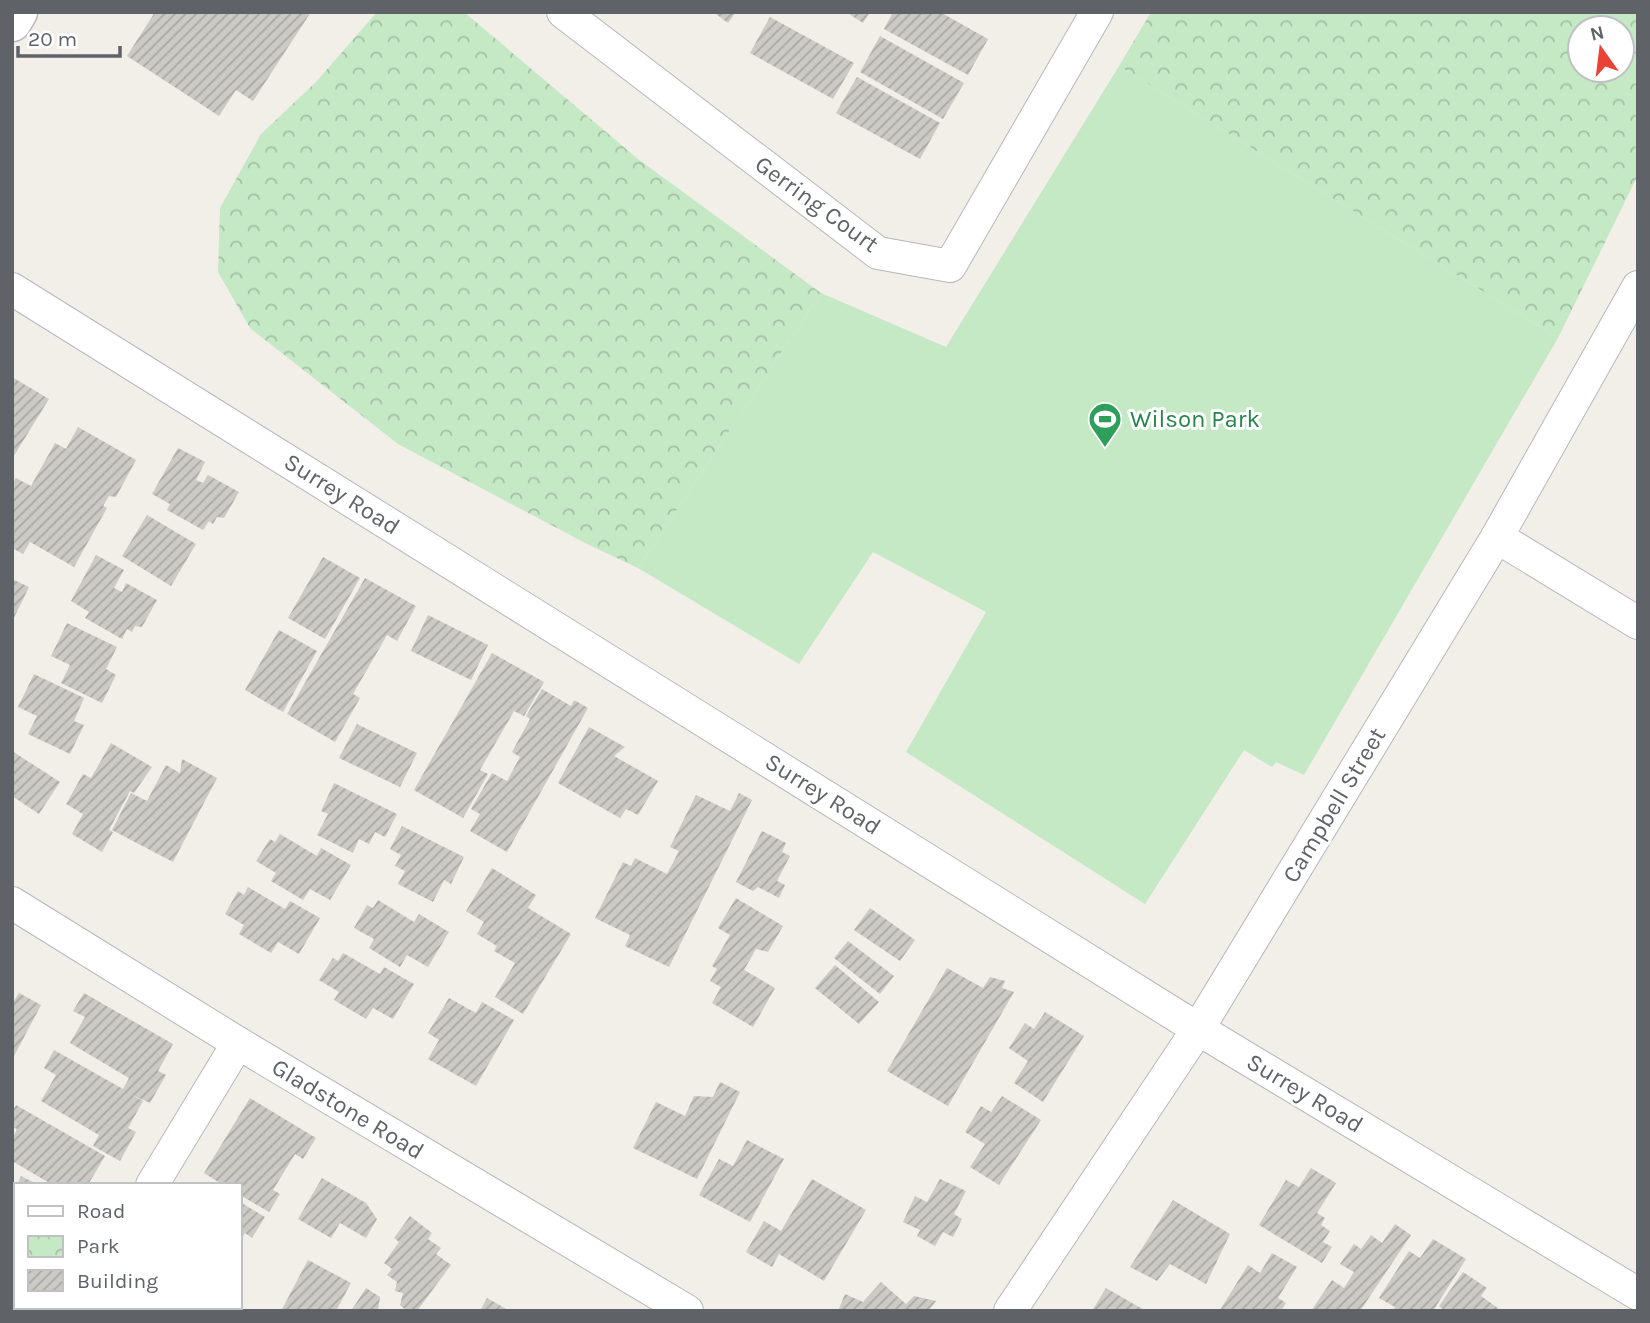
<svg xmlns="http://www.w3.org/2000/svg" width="1650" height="1323" font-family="Karla,sans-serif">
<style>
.park{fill:url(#park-crowns);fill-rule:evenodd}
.pitch{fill:#c5e8c5}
.building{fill:url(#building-hatch)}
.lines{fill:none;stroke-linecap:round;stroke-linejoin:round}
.street-casing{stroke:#b5b8bc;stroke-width:34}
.secondary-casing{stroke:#b6babf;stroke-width:41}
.street{stroke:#fff;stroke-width:32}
.secondary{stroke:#fff;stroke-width:38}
.labels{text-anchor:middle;stroke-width:6;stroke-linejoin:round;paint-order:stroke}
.street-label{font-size:24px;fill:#5f6368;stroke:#fff}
.leisure-label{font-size:24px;fill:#27864d;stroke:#fff;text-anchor:start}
</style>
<defs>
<pattern id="park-crowns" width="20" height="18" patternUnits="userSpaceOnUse" patternTransform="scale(1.75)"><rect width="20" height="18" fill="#c5e8c5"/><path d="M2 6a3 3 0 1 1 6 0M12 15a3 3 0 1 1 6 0" fill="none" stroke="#a3c0a4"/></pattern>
<pattern id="building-hatch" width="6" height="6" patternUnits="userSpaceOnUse" patternTransform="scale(1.75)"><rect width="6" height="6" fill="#cccac5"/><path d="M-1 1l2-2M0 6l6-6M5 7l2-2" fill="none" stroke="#a9a8a4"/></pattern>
</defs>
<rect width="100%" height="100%" fill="#f1efe8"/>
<!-- park -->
<g class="park">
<path d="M377,12h87l174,147 183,134 -183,275 -49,-23 -191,-101 -148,-116 -32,-56 2,-64 41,-74 55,-52z"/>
<path d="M1151,12h487v163l-80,163 -439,-272zM1580,28h42v42h-42z"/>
</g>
<!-- pitch -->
<path class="pitch" d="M1119,66l439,272 -254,437 -28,-13 -4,5 -28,-17 -99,154 -239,-152 80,-140 -113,-60 -74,112 -161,-96 183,-275 125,54z"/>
<!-- building -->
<g class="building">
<path d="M155,12h156l-58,89 -17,-11 -17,26 -92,-60z"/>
<path d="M713,12h23l-8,11z"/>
<path d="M846,12h24l-7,11z"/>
<path d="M893,12h47l48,27 -20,36 -84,-46z"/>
<path d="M770,17l84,46 -21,36 -83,-46z"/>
<path d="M880,36l84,47 -21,36 -83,-47z"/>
<path d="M857,77l83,46 -20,36 -84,-46z"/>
<path d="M12,377l37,22 -37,60z"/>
<path d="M78,427l58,33 -20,37 -7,-1 -6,10 4,2 -33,59 -44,-25 -7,12 -11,-6v-63l4,-7 15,8 24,-43 11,6z"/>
<path d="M178,448l27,14 -9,18 7,3 5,-8 31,17 -15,26 -7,-1 -4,7 -4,-3 -6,9 -36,-20 3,-6 -18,-10z"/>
<path d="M147,515l49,29 -25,42 -49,-30z"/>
<path d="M96,555l28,15 -10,18 8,4 4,-9 31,17 -15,27 -7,-1 -3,6 -5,-3 -5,10 -37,-21 4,-6 -18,-11z"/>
<path d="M323,557l37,21 -35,61 -37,-21z"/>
<path d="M365,578l51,28 -19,35 -10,-6 -34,59 7,4 -25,44 -48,-28z"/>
<path d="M12,579l17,8 -17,35z"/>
<path d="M428,615l60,30 -17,35 -60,-29z"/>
<path d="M67,623l50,24 -11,22 10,6 -14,28 -41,-20 9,-18 -19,-9z"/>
<path d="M279,630l38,21 -34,61 -38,-22z"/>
<path d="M492,653l52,29 -20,34 -10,-5 -34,59 8,4 -25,44 -49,-28z"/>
<path d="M34,674l50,24 -10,23 10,4 -14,29 -42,-20 9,-18 -19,-9z"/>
<path d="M542,689l29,17 3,-6 14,8 -81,144 -37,-21 10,-17 -9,-5 21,-36 15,8 13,-24 -8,-5 18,-33 -4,-3z"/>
<path d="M357,724l60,29 -17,34 -61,-29z"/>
<path d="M589,727l36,20 -11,9 44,25 -20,34 -12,-6 -6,9 -62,-35z"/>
<path d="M111,743l41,24 -18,26 -4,-2 -21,39 4,2 -11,20 -30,-18 11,-20 -17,-10 17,-30 8,4z"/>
<path d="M12,751l48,31 -21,32 -27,-18z"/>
<path d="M182,759l35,19 -44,84 -61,-32 19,-37 16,8 19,-36 14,8z"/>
<path d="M334,783l63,31 -12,23 -10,-5 -6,12 -10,-5 -6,14 -36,-18 11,-21 -7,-3z"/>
<path d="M739,793l13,7 -83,167 -44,-21 5,-11 -35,-17 28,-56 8,4 4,-8 32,16 12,-23 -9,-4 26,-52 34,16z"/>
<path d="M402,826l62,31 -13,27 -7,-4 -11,22 -35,-18 7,-13 -10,-5 6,-11 -11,-6z"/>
<path d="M762,831l24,12 -4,9 8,4 -13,25 8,4 -6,13 -21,-11 -5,4 -17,-9z"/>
<path d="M280,834l37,22 4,-8 30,17 -21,35 -20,-11 -7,11 -32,-19 5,-8 -20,-12 14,-22 5,3z"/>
<path d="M492,868l44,27 -8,13 43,26 -48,80 -28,-17 20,-34 -21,-12 3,-5 -20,-12 7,-12 -18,-11z"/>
<path d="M248,887l37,22 5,-8 30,17 -21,36 -21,-12 -7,11 -32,-19 5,-9 -19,-11 13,-23 6,4z"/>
<path d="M736,898l47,28 -15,26 -12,-3 -12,21 31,18 -22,39 -41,-24 9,-16 -11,-6 7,-12 -5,-3 18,-31 -12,-7z"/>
<path d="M378,900l36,22 5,-8 30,18 -21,35 -21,-12 -7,12 -31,-19 5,-9 -20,-11 13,-23 6,3z"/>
<path d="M870,908l45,32 -15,21 -46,-31z"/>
<path d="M848,941l46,35 -14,18 -46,-36z"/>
<path d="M343,953l37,21 4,-7 30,17 -21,35 -20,-11 -7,11 -32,-19 5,-8 -20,-12 14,-22 5,3z"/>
<path d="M835,965l44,37 -20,22 -44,-36z"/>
<path d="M947,968l36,20 7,-11 15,4 -3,7 12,4 -66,114 -61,-35z"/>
<path d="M19,993l22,12 -29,55v-56z"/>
<path d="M84,993l89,51 -15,27 8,4 -16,28 -18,-8 11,6 -15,27 8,4 -16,29 -27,-15 6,-11 -58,-34 15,-26 -12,-7 10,-18 69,39 6,-11 -59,-35 15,-26 -12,-6z"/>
<path d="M449,998l27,15 6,-11 32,18 -38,66 -48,-27 11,-19 -11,-7z"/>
<path d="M1045,1012l39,24 -41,66 -29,-19 14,-22 -19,-13 16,-25 9,6z"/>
<path d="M720,1082l20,10 -43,87 -64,-31 23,-46 29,14 9,-20 19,1z"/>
<path d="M1002,1096l39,24 -42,65 -29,-18 15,-23 -20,-12 16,-26 10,6z"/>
<path d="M250,1098l66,40 -13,21 -8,-5 -22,36 7,4 -11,18 -29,-17v-10h-17l-19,-12z"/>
<path d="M16,1105l89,51 -16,27 4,2h-40l-41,-24v-22l5,-10 -5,-2v-15z"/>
<path d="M747,1140l37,19 -34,63 -51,-27 20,-36 14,7z"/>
<path d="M1311,1168l25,15 -19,30 8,5 -4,7 9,6 -7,11 9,5 -10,16 -63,-38 27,-45 13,7z"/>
<path d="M21,1176l18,9h-22z"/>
<path d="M322,1178l44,25 11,16 -11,19 -26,-15 -9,15 -33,-19z"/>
<path d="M812,1179l54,31 -42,71 -45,-27 -7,13 -26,-15 18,-31 17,10z"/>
<path d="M940,1179l26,12 -12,23 8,5 -9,18 -10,-5 -8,14 -18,-10 3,-6 -17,-8 12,-26 12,6z"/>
<path d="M12,1182l4,2v32l-4,6z"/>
<path d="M1173,1200l57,34 -24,50 -36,-20 -13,17 -27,-14z"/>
<path d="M240,1202l25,15 -13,21 -7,-5 -5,8z"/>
<path d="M410,1216l22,17 -4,6 13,9 -5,6 15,11 -34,46h-10l-7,-6 3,-12 -8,-2 2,-9 -10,-7 5,-6 -8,-6 15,-21 -5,-4z"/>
<path d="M1395,1224l16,11 -51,76h-49l21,-31 12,8 10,-16 -14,-8 14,-20 7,5 10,-14 11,8z"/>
<path d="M1433,1239l33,20 -33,52h-41l3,-4 -16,-9 30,-47 11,7z"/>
<path d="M1272,1253l25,14 -19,31 8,5 -5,8 -61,-1 28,-45 12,8z"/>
<path d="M308,1260l43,23 -15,28h-55z"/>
<path d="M1463,1272l24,16 -6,8 21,15h-57l-6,-5z"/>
<path d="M881,1282l25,22 8,-8 22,5 -8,10h-90l7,-17 18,8z"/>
<path d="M366,1288l14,9 -2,14h-27z"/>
<path d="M1106,1288l40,23h-54z"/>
<path d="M487,1298l23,13h-30z"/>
<path d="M137,1307h37l6,4h-45z"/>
</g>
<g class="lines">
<defs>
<g id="street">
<path d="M563,12l315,241 72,13 147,-254"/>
<path d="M12,289l1186,740 440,265"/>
<path d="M1497,537l141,86"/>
<path d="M12,903l226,140 449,268"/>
<path d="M152,1185l86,-142"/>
<path d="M1010,1311l188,-282 299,-492 141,-250"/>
</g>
<path id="secondary" d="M12,22l6,-10"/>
</defs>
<!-- street casing -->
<use href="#street" class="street-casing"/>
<!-- secondary casing -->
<use href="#secondary" class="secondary-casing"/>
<!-- street -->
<use href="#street" class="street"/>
<!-- secondary -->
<use href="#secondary" class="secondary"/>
</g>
<!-- icons -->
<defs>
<symbol id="stadium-pin" viewBox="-11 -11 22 30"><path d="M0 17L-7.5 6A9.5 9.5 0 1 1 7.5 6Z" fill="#2e9e5b" stroke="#fff"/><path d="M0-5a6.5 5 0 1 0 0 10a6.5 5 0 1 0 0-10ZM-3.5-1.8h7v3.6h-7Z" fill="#fff"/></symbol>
</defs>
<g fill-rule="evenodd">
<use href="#stadium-pin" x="1086" y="400" width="38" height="52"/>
</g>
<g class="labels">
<!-- street labels -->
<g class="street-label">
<text transform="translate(817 204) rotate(36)" y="8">Gerring Court</text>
<text transform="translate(342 494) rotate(32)" y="8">Surrey Road</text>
<text transform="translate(823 794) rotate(32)" y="8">Surrey Road</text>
<text transform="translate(1334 805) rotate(-59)" y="8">Campbell Street</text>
<text transform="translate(1305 1093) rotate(31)" y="8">Surrey Road</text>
<text transform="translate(348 1109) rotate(31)" y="8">Gladstone Road</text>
</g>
<!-- leisure labels -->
<g class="leisure-label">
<text x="1130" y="427">Wilson Park</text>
</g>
</g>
<!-- border -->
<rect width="1650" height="1323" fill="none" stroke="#5f6368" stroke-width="28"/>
<!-- legend -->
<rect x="14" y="1183" width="228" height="126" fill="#ffffff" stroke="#bfc1c3" stroke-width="2"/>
<rect x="28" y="1206" width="35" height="10" fill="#ffffff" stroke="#bfc1c3" stroke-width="2"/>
<text x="77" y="1218" font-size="21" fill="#5f6368">Road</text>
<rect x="28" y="1236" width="35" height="21" fill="url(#park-crowns)" stroke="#bfc1c3" stroke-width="2"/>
<text x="77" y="1253" font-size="21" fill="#5f6368">Park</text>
<rect x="28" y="1270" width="35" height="21" fill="url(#building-hatch)" stroke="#bfc1c3" stroke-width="2"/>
<text x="77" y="1288" font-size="21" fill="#5f6368">Building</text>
<!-- north arrow -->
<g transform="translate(1601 49) rotate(346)"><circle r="33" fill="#ffffff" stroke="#bfc1c3" stroke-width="2"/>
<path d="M0-5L12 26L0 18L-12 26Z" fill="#ea4335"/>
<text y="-10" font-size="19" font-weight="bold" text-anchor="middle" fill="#5f6368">N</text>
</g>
<!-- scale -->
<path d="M18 46v10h102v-10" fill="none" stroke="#5f6368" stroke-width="3.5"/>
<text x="28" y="46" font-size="21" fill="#5f6368" stroke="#ffffff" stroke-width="5" paint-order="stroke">20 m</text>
</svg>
